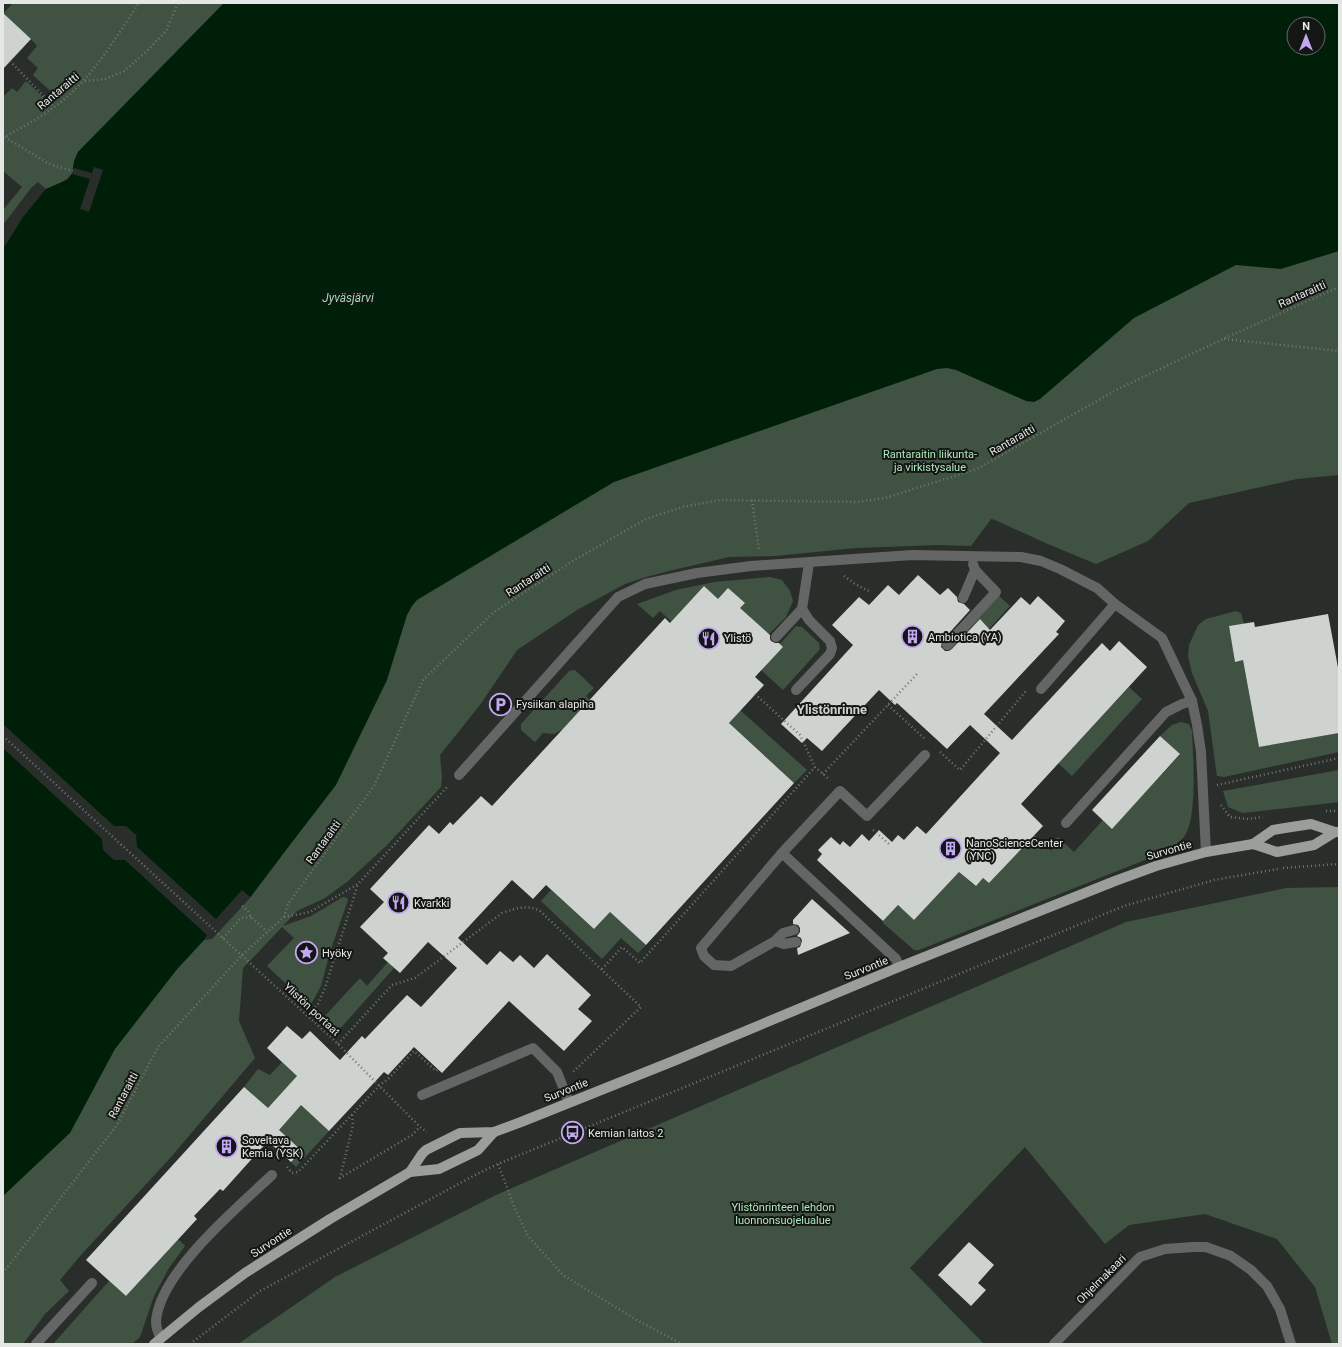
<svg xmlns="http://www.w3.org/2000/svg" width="1342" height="1347" font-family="Roboto,sans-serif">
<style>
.green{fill:#405343}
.water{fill:#001f09;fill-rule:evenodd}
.pier{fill:#2a2e2b}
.building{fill:#cfd3cf}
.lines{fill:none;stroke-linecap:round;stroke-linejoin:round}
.path{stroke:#727673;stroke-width:2.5;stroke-dasharray:1 3;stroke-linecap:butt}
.minor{stroke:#646665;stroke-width:10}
.major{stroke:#9b9e9b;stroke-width:10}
.labels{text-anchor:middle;stroke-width:4;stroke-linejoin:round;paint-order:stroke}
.street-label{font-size:11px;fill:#e5e7e5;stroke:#141614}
.park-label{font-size:11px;fill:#aee9ba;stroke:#141614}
.poi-label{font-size:11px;fill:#e5e7e5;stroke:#141614;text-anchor:start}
.water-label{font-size:12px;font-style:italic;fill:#a2dcae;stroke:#141614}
.quarter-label{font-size:13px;font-weight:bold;fill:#ced2cf;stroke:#141614}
</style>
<rect width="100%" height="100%" fill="#2a2e2b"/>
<!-- green -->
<g class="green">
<path d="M13,3h211l-146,149c-3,6 -3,10 -4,16 -3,13 -18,16 -28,21l-8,-7 -7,6 -28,37v-15l19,-23 -19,-16v-74l9,-9 5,4 9,-11 22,21 10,-4 -25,-23 5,-7 -11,-10 10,-12 -6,-7 -28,-25z"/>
<path d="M1339,188v287l-42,4 -108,24 -41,38 -52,23 -48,-20 -53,-24 -4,-1 -20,27 -32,-1 -83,3 -81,8 -46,1 -60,14 -23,6 -21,7 -48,26 -60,40 -37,55 -40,50 2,23 -1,9 -55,59 -38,35 -23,17 -28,13 -14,15 28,-10 32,-19 4,1 1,2 -18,52 -9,34 -11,20 -43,-40 27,-28 -12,-11 -39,41 -4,53 16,37 -84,99 -90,98 -21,25 9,11 -24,23 -22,30h-20v-191l93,-123 82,-62 26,-28 8,-1 39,-42 30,-40 100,-301z"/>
<path d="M770,577l12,3 8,11 3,10 -7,16 -17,17 -29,-26 5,-5 -27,-4 -14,-13 -24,26 -5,13 -15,-14 -7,7 -16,-14 39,-14 38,-8z"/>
<path d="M998,595l12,11 -53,58 -12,-11z"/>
<path d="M1236,611l5,2 3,11 -15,2 6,35 8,-1 16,87 80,-14v19l-115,25 -7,-1 -9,-65 -16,-38 -4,-17 1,-11 9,-20 8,-6z"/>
<path d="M796,626l6,1 17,16 1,6 -37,41 -22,-20 22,-23 -3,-3z"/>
<path d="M575,670l19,18 -8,8 4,4 -27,29 -9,5 -11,-1 -8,9 -14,-12v-6l48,-53z"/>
<path d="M1129,687l13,12 -70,77 -14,-13z"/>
<path d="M740,710l67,60 -13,13 -65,-60z"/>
<path d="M1181,722l8,2 3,7c1,24 6,87 -8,106 -4,4 -9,9 -14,13l-251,100h-5l-31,-27v-2l15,-16 16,15 45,-48 16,14 8,-8 6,5 29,-31 10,-23 23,22 8,-9 -3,-4 2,-1 16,15 29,-32 9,8 68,-73 -20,-19 12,-11z"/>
<path d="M1339,770v32l-96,11 -15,-6 -5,-16z"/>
<path d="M1339,887v457h-7l-17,-57 -38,-48 -72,-25 -76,11 -24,19 -80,-97 -115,121 74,76h-746l97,-67 161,-82 630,-273 160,-34z"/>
<path d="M551,890l43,39 16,-17 36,33 -8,8 -17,-15 -19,21 -61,-58z"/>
<path d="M388,962l6,6 -56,63 -14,-14 36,-39 7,8z"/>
<path d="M282,1062l15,14 -12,14 44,41 -33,36 -5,-5 11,-11 -9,-8 -11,11 -14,-12 16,-18 -40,-37 14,-18 12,6z"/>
<path d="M178,1239l7,7 -16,22 -15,28 -14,41 -8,7h-79l56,-63 17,15z"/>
</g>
<!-- water -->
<path class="water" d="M224,3h1115v248l-58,18 -45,-4 -102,53 -94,81 -6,3 -8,-1 -70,-31 -9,-2 -10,1 -323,113 -197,118 -5,6 -5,9 -20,65 -51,105 -86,112 -8,-7 -26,29 -12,21 -26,28 -63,81 -45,84 -67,63v-947l20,-32 23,-28 21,-9 5,-6 2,-13 4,-9zM1294,24h24v24h-24z"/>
<!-- pier -->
<g class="pier">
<path d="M94,167l9,3 -14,42 -9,-3 10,-30 -18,-5 2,-6 18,5z"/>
<path d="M3,724l111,102h12l10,9 1,12 80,73 -9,16 -83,-76h-11l-11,-10 -1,-11 -99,-91z"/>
</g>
<!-- building -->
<g class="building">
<path d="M3,13l28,26 -28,30z"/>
<path d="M918,575l22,20 8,-7 9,9 1,5 6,2 6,6 -28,31 -1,6 4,4h4l3,-2 28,-30 10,11 31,-33 9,8 8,-9 27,25 -9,11 3,2 -75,80 28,26 90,-97 8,8 9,-10 28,26 -126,137 22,22 -54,57 -6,-5 -7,8 -17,-14 -45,48 -16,-15 -15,16 -66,-61 5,-6 -4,-4 13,-13 9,8 3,-4 7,6 12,-13 7,7 10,-11 13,12 6,-7 6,5 13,-14 9,8 74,-81 -30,-28 -23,24 -50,-46 -2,2 -16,-15 -57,61 -15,-13 -5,5 -21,-19 72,-79 -21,-20 27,-28 10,8 19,-20 11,10z"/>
<path d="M704,586l14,13 10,-11 17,15 -5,5 30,27v4l1,2 4,2h4l4,4 -28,30 9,8 -35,38 65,60 -148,162 -36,-33 -16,17 -48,-44 -13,14 -21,-19 -54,58 29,27 13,-14 13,11 7,-7 14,13 13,-14 44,41 -13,14 14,12 -28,30 -55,-50 -67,72 -28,-26 -26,28 -4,-3 -55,59 -28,-26 -22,25 23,21 -11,11 -23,-21 -45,50 -3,-2 -26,27 3,3 -71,77 -40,-36 158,-173 24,21 29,-32 -30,-28 20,-22 15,13 8,-8 30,29 22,-24 3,3 42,-44 14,12 36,-39 -29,-26 -28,31 -17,-15 5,-5 -28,-26 24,-25 -14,-13 59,-64 10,9 11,-12 3,3 28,-29 11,10 173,-188 5,5z"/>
<path d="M1328,614l11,59v60l-80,14 -16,-87 -8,2 -6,-36 25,-4 1,5z"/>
<path d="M1160,736l20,18 -68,75 -20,-19z"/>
<path d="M812,899l38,34 -52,22 -1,-7 3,-1 2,-6 -1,-3 -4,-2 3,-4v-4l-2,-3 -5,-1v-4z"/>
<path d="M969,1242l25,23 -16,18 8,7 -15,16 -33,-31z"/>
</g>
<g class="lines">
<!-- path -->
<g class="path">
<path d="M10,61l44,46"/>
<path d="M85,81l20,-2 19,-8 22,-19 20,-21 12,-28"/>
<path d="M5,137l44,27 24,7"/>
<path d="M3,138c17,-10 35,-19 50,-30 38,-27 61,-68 86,-105"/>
<path d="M1224,339l115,12"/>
<path d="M752,500l7,50"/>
<path d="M844,576l11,8 14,7"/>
<path d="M755,694l45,41 15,32 15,13"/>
<path d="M888,705l38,35"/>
<path d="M3,736l335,308 82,83 7,5"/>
<path d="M940,752l20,18 66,-79"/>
<path d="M823,774l94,-100"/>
<path d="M1217,785l122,-27"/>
<path d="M1221,805l9,12 18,2 15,-2"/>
<path d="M1326,811h13"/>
<path d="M873,830l16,14"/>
<path d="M1283,868l56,-4"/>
<path d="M242,906l6,5 3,6 16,15"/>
<path d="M284,917l26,-5 48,-28 90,-98"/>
<path d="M223,938l18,-20 10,-1"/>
<path d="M602,969l20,-22 18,16 175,-196"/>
<path d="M307,1016l11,-12 7,-16 33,-104"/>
<path d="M338,1044l54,-59 23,-7 87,-65c15,-5 23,-8 37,-3l102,97 -68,65"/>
<path d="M352,1115l1,10 -13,53 72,-43 8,-8"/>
<path d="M498,1164l17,45 13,27 35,39 72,44 47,25"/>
<path d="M287,1167l5,6 6,-1 82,-87 9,-7 25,-27 22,20 2,-2"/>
<path d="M3,1273l114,-148 41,-78 84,-92 42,-38 4,-13 86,-118 49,-106 71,-68 79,-51 73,-42 37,-12 37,-7 136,2 29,-4 92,-29 141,-80 105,-50 116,-52"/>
<path d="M190,1344l70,-53 217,-117 21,-10 626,-258 90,-26 64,-11"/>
</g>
<!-- minor -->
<g class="minor">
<path d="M963,598l12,-28 -2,-6"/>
<path d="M776,637l26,-28"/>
<path d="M947,645l49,-53 -21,-22"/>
<path d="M1041,689l74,-85"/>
<path d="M796,690l34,-36 2,-6 -2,-7 -21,-21 -7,-11 7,-46"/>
<path d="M459,775l159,-178 27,-13 52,-11 54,-7 161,-11 109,2 20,4 19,8 37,19 18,16 47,34 30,63 5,24 4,27 5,100"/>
<path d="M1066,823l100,-111 16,-8 10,-3"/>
<path d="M782,853l58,-62 27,25 58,-61"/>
<path d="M794,930l-11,3 -8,8 9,3 12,-2"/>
<path d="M775,941l-44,25 -17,-1 -10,-9 -3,-8 81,-95 114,106 3,8"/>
<path d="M422,1095l111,-47 24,24 12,30"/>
<path d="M161,1338c-3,-5 -5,-11 -5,-17 4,-49 81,-113 116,-146"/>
<path d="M36,1344l56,-61"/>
<path d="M1054,1344l86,-87 25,-8 28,-2h13l25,9 20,14 16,16 13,23 11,35"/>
</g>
<!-- major -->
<g class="major">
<path d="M1253,844l24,8 37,-7 21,-13"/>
<path d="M410,1172l12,-18 4,-4 34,-17 34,-1 27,-10 155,-62 223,-93 216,-86 41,-15 50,-14 47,-8 20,-14 12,-2 26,-4 24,8h4"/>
<path d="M154,1344l45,-37 46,-34 85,-54 80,-47 29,-3 35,-17 4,-2 16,-18"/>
</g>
</g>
<!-- icons -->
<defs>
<symbol id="building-ring" viewBox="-11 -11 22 22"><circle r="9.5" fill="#141614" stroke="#c3a7f2" stroke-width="1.5"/><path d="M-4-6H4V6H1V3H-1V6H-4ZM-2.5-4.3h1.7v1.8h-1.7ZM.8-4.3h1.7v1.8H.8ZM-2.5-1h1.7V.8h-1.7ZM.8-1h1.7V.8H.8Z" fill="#c3a7f2"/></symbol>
<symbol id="restaurant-ring" viewBox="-11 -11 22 22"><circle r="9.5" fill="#141614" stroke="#c3a7f2" stroke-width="1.5"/><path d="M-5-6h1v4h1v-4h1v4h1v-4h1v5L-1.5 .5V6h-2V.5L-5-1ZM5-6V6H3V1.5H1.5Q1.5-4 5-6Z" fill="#c3a7f2"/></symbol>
<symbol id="parking-ring" viewBox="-11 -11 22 22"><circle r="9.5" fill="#141614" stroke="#c3a7f2" stroke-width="1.5"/><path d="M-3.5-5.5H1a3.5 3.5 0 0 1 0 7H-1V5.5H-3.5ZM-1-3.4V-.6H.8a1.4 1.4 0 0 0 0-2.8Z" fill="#c3a7f2"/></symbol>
<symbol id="sight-ring" viewBox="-11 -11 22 22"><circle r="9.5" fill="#141614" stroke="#c3a7f2" stroke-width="1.5"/><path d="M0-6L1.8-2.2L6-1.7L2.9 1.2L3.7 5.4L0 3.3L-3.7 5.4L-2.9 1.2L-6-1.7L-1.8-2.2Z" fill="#c3a7f2"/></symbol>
<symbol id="bus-ring" viewBox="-11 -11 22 22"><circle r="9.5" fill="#141614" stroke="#c3a7f2" stroke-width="1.5"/><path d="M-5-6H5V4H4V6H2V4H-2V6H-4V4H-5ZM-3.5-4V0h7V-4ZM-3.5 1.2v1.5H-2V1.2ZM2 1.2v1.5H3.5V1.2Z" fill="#c3a7f2"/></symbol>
</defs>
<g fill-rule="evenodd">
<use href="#building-ring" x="900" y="624" width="25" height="25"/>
<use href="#restaurant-ring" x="696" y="626" width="25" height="25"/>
<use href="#parking-ring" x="488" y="692" width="25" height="25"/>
<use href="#building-ring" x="938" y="836" width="25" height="25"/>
<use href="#restaurant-ring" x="386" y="890" width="25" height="25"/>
<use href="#sight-ring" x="294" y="940" width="25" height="25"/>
<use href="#bus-ring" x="560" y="1120" width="25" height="25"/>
<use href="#building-ring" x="214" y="1134" width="25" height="25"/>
</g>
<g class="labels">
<!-- street labels -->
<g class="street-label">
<text transform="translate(58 91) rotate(-40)" y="4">Rantaraitti</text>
<text transform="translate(1302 294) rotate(-24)" y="4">Rantaraitti</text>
<text transform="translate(1012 440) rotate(-30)" y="4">Rantaraitti</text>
<text transform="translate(528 580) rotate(-33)" y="4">Rantaraitti</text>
<text transform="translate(323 842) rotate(-54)" y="4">Rantaraitti</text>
<text transform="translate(1169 850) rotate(-16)" y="4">Survontie</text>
<text transform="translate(866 968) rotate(-22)" y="4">Survontie</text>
<text transform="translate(312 1009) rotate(43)" y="4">Ylistön portaat</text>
<text transform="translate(566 1090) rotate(-22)" y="4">Survontie</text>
<text transform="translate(123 1095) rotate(-62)" y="4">Rantaraitti</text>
<text transform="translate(271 1242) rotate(-33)" y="4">Survontie</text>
<text transform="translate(1101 1279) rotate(-45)" y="4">Ohjelmakaari</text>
</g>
<!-- park labels -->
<g class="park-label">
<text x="930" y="458">Rantaraitin liikunta-<tspan x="930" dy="13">ja virkistysalue</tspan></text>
<text x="783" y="1211">Ylistönrinteen lehdon<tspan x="783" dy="13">luonnonsuojelualue</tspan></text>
</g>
<!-- poi labels -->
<g class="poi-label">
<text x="928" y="641">Ambiotica (YA)</text>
<text x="724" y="642">Ylistö</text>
<text x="516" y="708">Fysiikan alapiha</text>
<text x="966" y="847">NanoScienceCenter<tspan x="966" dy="13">(YNC)</tspan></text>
<text x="414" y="907">Kvarkki</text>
<text x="322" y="957">Hyöky</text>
<text x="588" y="1137">Kemian laitos 2</text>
<text x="242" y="1144">Soveltava<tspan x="242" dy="13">Kemia (YSK)</tspan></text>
</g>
<!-- water labels -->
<g class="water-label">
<text x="348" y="302">Jyväsjärvi</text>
</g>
<!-- quarter labels -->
<g class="quarter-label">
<text x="832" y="714">Ylistönrinne</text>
</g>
</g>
<!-- border -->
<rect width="1342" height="1347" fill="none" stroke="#e5e7e5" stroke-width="8"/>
<!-- north arrow -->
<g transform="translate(1306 36)"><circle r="19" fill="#141614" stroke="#686a68"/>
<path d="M0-3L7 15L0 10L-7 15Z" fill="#c3a7f2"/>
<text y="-6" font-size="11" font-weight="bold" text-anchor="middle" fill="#e5e7e5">N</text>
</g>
</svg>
